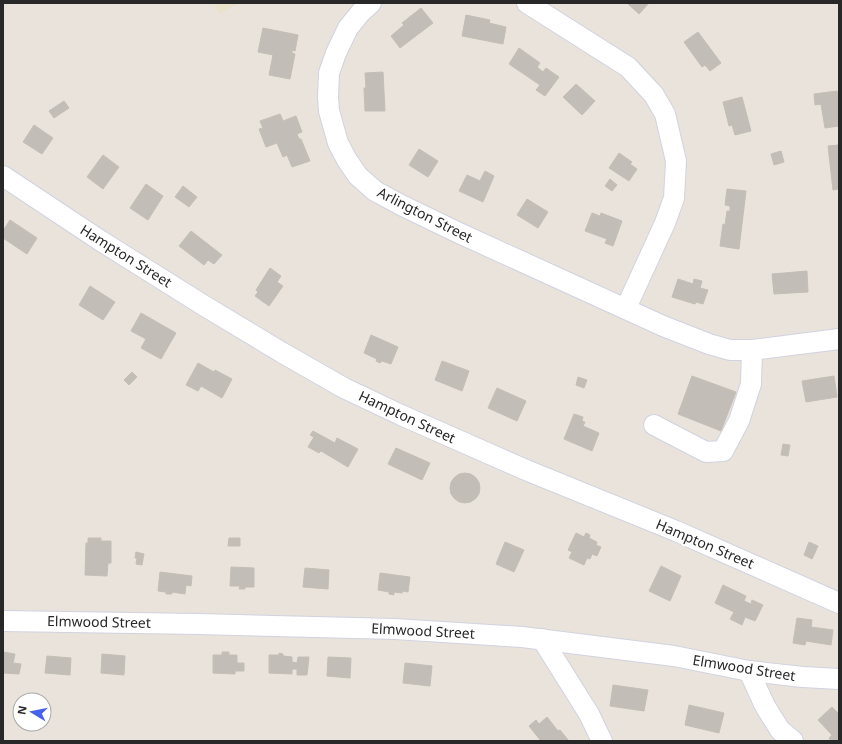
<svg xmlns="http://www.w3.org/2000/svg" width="842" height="744" font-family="'Noto Sans',sans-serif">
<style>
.education{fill:#eae1cb}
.building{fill:#c2bdb6;stroke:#c4bfb5}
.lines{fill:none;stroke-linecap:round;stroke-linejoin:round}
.minor-casing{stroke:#d0d3e0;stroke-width:22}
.minor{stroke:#fff;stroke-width:20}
.labels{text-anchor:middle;stroke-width:4;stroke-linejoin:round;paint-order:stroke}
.street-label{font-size:14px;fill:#282828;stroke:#fff}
</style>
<rect width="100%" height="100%" fill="#e9e3db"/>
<!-- education -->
<path class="education" d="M214,3h25l-20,11z"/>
<!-- building -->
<g class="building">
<path d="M627,3h22l-10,11z"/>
<path d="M421,8l12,15 -33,25 -9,-12 13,-11 -2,-2z"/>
<path d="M466,15l24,5 -1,3 17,4 -3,17 -41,-8z"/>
<path d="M263,28l35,7 -3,16 -3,-1v3l3,1 -5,25 -21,-4 4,-20 -15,-3z"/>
<path d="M698,32l23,31 -11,8 -5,-6 -3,2 -18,-25z"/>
<path d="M519,48l21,15 -3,4 6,5 3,-4 13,9 -14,19 -9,-6 4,-5 -31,-21z"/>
<path d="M383,72l2,39h-20l-1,-23h2l-1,-15z"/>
<path d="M576,84l19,17 -13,14 -19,-18z"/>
<path d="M837,91l2,8v27l-14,2 -4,-24 -6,1 -1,-11z"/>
<path d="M742,97l9,34 -16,4 -3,-10 -3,1 -6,-24z"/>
<path d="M64,101l5,7 -15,10 -5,-7z"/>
<path d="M280,114l3,7 13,-5 6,16 -5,2 2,5h2l9,22 -18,6 -5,-12 -4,2 -6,-14 -11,4 -7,-18 4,-1 -3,-7z"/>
<path d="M34,125l19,13 -11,16 -19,-12z"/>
<path d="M838,145l1,5v39l-6,1 -5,-44z"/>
<path d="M419,149l19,12 -10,16 -19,-12z"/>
<path d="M781,151l3,11 -10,3 -3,-11z"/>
<path d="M619,153l13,9 -2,2 7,5 -8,12 -20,-13z"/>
<path d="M103,155l16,12 -16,22 -16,-12z"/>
<path d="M485,171l9,5 -11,26 -24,-11 8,-16 13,6z"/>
<path d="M610,179l7,6 -5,6 -7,-5z"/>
<path d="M146,184l17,12 -15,24 -18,-12z"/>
<path d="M183,186l14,11 -8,10 -14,-10z"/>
<path d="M727,189l19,2 -7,58 -19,-3 3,-22 2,1 2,-14h3v-5l-5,-1z"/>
<path d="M527,199l21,13 -10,16 -21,-13z"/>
<path d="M592,213l8,3 1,-3 21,8 -9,25 -8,-3 2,-4 -22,-8z"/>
<path d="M10,220l27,18 -10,16 -24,-16v-7z"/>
<path d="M191,231l31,24 -8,9 -6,-4 -4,5 -25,-19z"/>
<path d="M270,268l11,8 -4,6 6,4 -14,20 -14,-10 3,-4 -2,-2z"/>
<path d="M807,271l1,21 -34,2 -2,-20z"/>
<path d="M678,279l15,5 1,-5 8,2 -2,7 8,2 -5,14 -7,-2 -1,2 -23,-7z"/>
<path d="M90,286l25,16 -12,18 -24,-15z"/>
<path d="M141,313l35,20 -15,26 -20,-11 5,-9 -15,-8z"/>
<path d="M371,335l27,12 -7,17 -9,-3 -2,2 -4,-2 1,-2 -13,-6z"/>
<path d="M442,361l27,10 -7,20 -27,-11z"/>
<path d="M198,363l16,9 1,-2 17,9 -10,19 -21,-12 -3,5 -12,-6z"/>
<path d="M132,372l5,5 -8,8 -5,-5z"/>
<path d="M692,376l44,16 -15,39 -43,-17z"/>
<path d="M834,376l3,21 -31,5 -4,-21z"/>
<path d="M578,377l9,3 -3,8 -8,-3z"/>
<path d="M497,388l29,13 -9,20 -29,-13z"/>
<path d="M574,414l9,3 -1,4 3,1 -2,4 16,7 -7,18 -28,-12z"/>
<path d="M313,431l22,12 2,-5 21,11 -10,18 -27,-16 -2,2 -11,-6 6,-10 -4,-2z"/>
<path d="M783,444l7,1 -2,11 -7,-1z"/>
<path d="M396,448l34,15 -8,17 -34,-16z"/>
<circle cx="465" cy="488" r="15"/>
<path d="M576,533l8,4 2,-4 4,2 -1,3 8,4 -1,3 5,2 -4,9 -5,-2 -2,5 -3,-1 -3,7 -15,-7 3,-6 -4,-2z"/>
<path d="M88,538h13v3h10v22h-3l-1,13 -22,-1 1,-32h2z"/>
<path d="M229,538h11v8h-12z"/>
<path d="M505,542l19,8 -10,22 -18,-8z"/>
<path d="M809,542l9,4 -6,13 -8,-4z"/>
<path d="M136,552l8,2 -2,11 -6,-1 1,-6h-2z"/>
<path d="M661,566l20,10 -11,25 -21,-10z"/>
<path d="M231,567l23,1v19h-9v2h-6l1,-3h-10z"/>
<path d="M305,568l24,2 -1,19 -25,-2z"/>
<path d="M160,572l32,4 -1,10 -5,-1 -1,9 -13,-2v2h-6v-2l-8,-1z"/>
<path d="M380,573l30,4 -2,15 -5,-1 -1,2 -8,-1v3l-5,-1v-2l-11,-2z"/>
<path d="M723,585l23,11 -2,5 7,3 1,-4 11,5 -8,16 -10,-4 -3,8 -12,-6 4,-7 -19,-9z"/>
<path d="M797,618l15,2 -1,7 22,3 -2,15 -25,-4 -1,4 -12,-2z"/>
<path d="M3,652l12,2 -2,9 8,1 -2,10 -16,-1z"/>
<path d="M222,652h7v3h8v8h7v8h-9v3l-22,-1v-18h9z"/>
<path d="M279,653l4,1v2l9,1v5l5,1 1,-6h11l-2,18h-10v-6h-5v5l-23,-1v-18h10z"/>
<path d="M102,654l23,2 -1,19 -23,-2z"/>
<path d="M47,656l24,2 -1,17 -25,-2z"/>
<path d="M328,657l23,1 -1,20 -23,-2z"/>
<path d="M405,663l27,3 -2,20 -27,-3z"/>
<path d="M613,685l35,5 -4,21 -34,-5z"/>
<path d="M689,705l35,8 -5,20 -34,-8z"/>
<path d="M832,707l7,7v27h-8l-2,-3 3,-3 -14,-15z"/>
<path d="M547,717l11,14 2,-1 9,11h-28l-12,-15 7,-6 3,4z"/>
</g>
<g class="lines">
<defs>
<g id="minor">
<path d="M371,3l-10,9 -13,16 -12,25 -7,20 -1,24 1,14 9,32 9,17 11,16 17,15 28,15 56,27 204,93 46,18 21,6h22l87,-11"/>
<path d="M527,3l101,64 26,28 11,19 11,47 -2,37 -9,25 -39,85"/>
<path d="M3,176l98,65 102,64 78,47 63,36 57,27 125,55 150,61 163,72"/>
<path d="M654,425l52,27 17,-1 16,-30 12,-37 1,-34"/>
<path d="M3,621l195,3 197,5 127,8 152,19 75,15 54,6 36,2"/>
<path d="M542,639l47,75 13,27"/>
<path d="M749,671l16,35 15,24 13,11"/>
</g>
</defs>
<!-- minor casing -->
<use href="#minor" class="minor-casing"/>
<!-- minor -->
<use href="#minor" class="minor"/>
</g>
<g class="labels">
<!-- street labels -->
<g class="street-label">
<text transform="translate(425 215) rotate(27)" y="5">Arlington Street</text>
<text transform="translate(126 256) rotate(32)" y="5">Hampton Street</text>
<text transform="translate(407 417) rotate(25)" y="5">Hampton Street</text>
<text transform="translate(705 544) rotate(23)" y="5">Hampton Street</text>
<text transform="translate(99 622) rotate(1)" y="5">Elmwood Street</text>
<text transform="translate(423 631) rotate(3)" y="5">Elmwood Street</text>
<text transform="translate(744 668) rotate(9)" y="5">Elmwood Street</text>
</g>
</g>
<!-- border -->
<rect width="842" height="744" fill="none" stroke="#282828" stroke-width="8"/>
<!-- north arrow -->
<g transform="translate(32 712) rotate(280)"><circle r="19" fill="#ffffff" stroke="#a9a9a9"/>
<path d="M0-3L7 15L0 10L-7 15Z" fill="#4662eb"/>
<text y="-6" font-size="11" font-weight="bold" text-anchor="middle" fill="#282828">N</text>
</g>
</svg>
